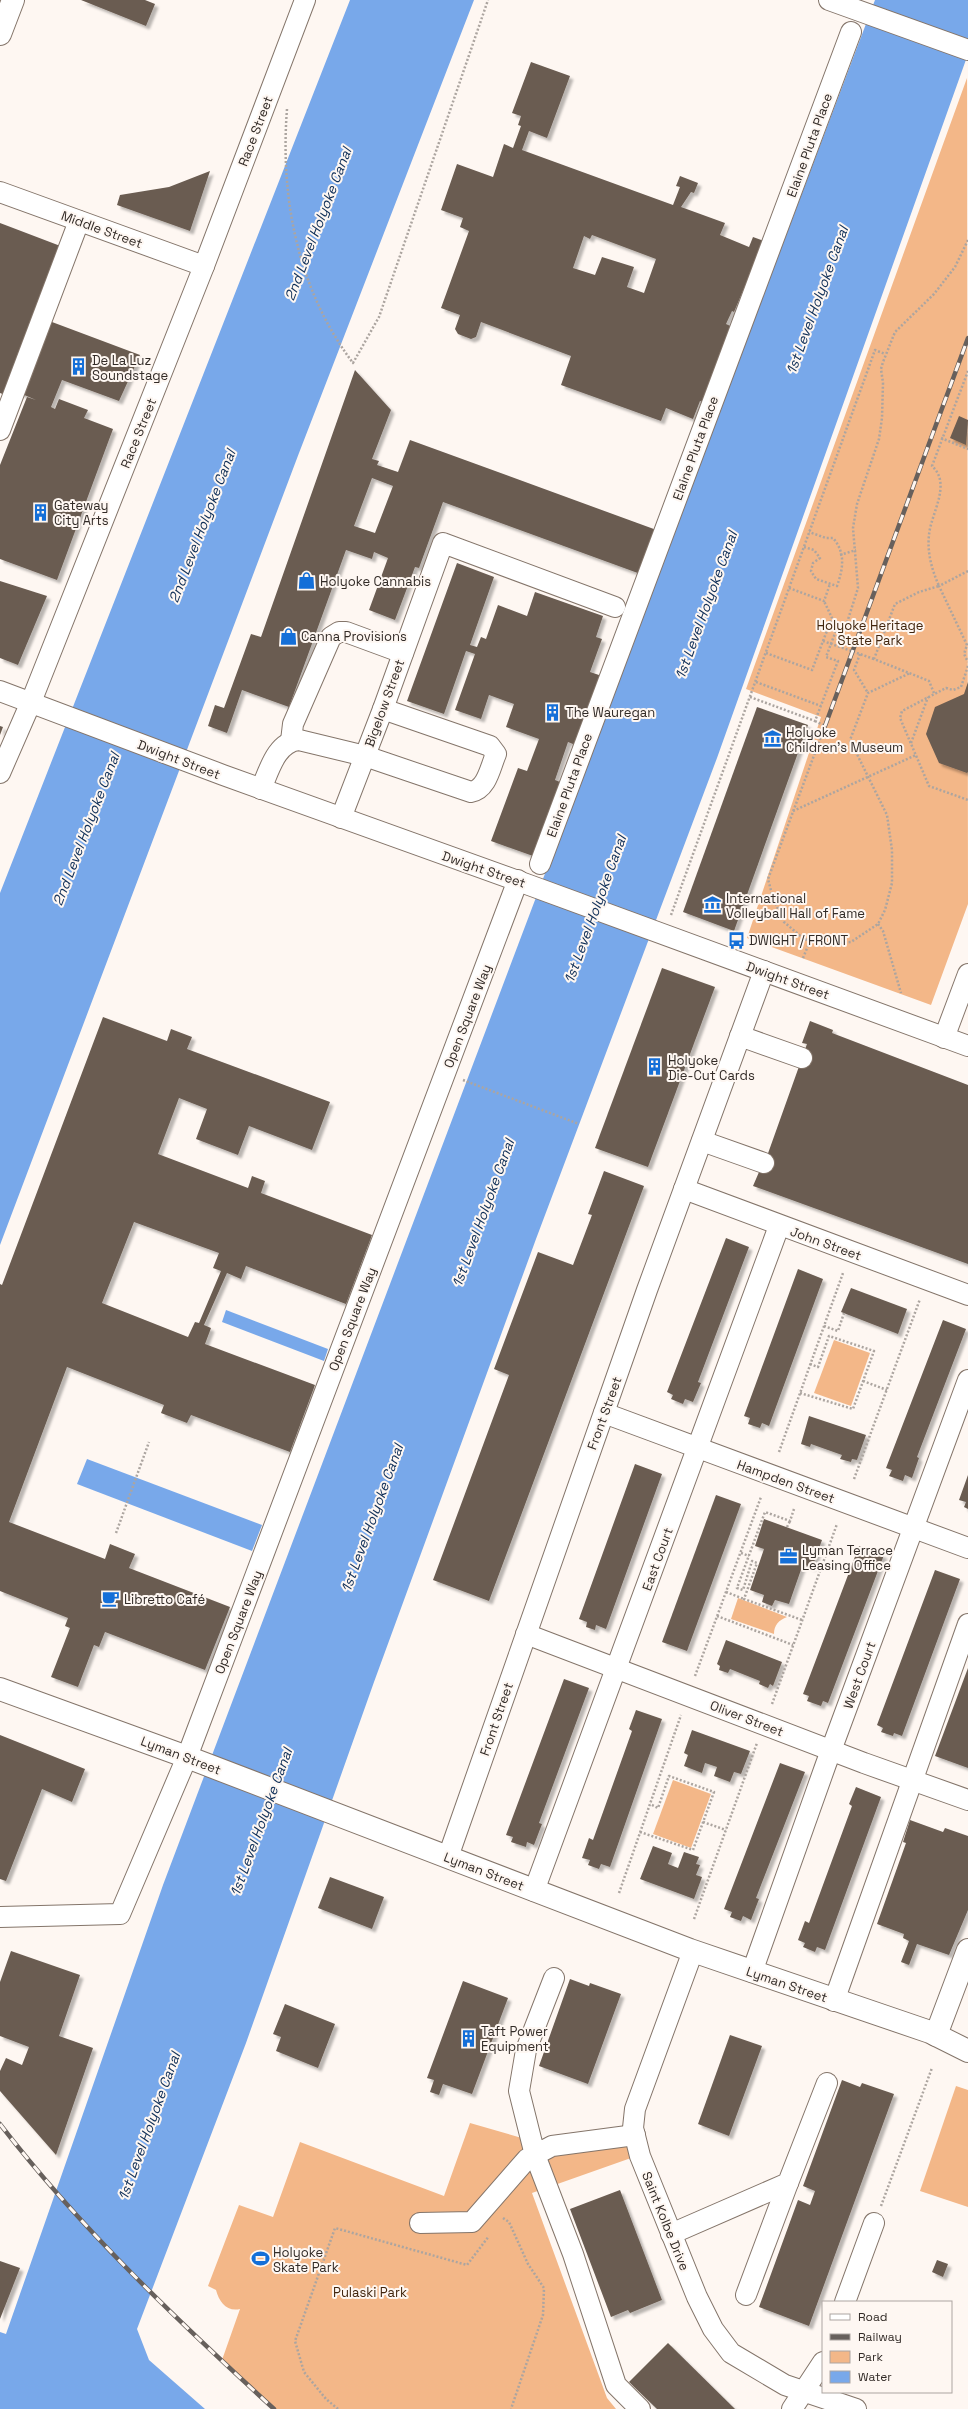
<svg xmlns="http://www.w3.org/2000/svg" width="968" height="2409" font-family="'Space Grotesk',sans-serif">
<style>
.green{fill:#f3b788}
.water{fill:#78a8ea}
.building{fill:#6a5c51;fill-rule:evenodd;filter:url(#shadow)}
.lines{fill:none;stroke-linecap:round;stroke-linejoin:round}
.minor-casing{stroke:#84756a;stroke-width:22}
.major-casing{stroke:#84756a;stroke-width:24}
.path{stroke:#aca5a0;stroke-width:2.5;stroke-dasharray:2 2;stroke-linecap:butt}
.minor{stroke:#fff;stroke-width:20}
.major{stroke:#fff;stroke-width:22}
.rail-casing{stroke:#67605c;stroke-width:4.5}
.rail{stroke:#fef7f2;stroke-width:3;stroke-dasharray:9;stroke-linecap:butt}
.labels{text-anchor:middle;stroke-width:4;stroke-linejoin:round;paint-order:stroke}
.street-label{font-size:13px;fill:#322b27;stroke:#fef7f2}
.poi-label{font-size:13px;fill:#322b27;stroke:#fef7f2;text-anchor:start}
.park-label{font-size:13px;fill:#41250d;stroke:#fef7f2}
.water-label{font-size:14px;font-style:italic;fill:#0e2e57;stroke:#fef7f2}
</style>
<defs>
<filter id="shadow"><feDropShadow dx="3.5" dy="3.5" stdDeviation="1" flood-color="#0004"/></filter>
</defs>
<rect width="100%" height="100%" fill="#fef7f2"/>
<!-- green -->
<g class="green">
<path d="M967,78l1,826 -37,101 -184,-67 74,-221 -75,-28z"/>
<path d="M834,1340l36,13 -19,53 -37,-13z"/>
<path d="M738,1598l49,19c-8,3 -13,8 -13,17l-43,-15z"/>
<path d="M673,1780l38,14 -20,54 -38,-14z"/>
<path d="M956,2086l12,4v117l-48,-16z"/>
<path d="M470,2123l62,18 78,-11 12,-4 9,32 -99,35 75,205 9,11h-341l-53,-49 18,-51c-13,3 -21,-7 -24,-19l-8,-4 31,-81 34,12 27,-75 144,54z"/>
</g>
<!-- water -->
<g class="water">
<path d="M350,0h124l-175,453 -299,792v-352z"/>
<path d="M875,0h93v54l-251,704 -181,481 -162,443 -128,361 -109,286 12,31 56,49h-205v-77l6,2 157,-449z"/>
<path d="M226,1310l102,39 -4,12 -102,-39z"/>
<path d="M87,1459l175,66 -10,26 -175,-67z"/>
</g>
<!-- building -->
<g class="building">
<path d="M81,0h64l10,4 -9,22z"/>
<path d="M531,62l39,14 -23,62 -18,-7 -7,19 151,55 7,-18 -4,-1 4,-10 18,7 -4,10 -3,-1 -10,15 44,16 -5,12 29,12 4,-10 11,4 -30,71 -2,-1 -6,13 11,5 -31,74 -6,-2 -7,18 -27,-11 -5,13 -100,-36 10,-29 -90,-34 -5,15 -5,2 -13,-5 -3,-5 5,-14 -19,-7 28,-77 -9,-4 3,-9 -22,-8 16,-46 36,13 11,-33 9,4 8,-22 -3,-1 3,-9 -9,-3zM592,235l64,24 -12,34 -17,-6 7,-20 -32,-10 -7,18 -22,-7 11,-32 6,3z"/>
<path d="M210,171l-20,60 -73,-26 3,-10 49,-8z"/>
<path d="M0,223l63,24 -58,148 -5,-2z"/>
<path d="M44,319l96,36 -21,46 -57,-21 -11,27 4,2 4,-10 29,11 -4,8 29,11 -56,151 -57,-21v-94l27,-68 9,3 -21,-9z"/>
<path d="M355,370l36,40 -19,49 7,2 -2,4 21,7 12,-32 252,92 -16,44 -203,-74 -24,66 -4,-1 -20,53 -26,-10 19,-52 -14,-6 -2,7 -26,-9 -57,157 -47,-17 -15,43 -19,-7 7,-21 9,3 27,-74 10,3zM372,478l21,8 -18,47 -21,-7z"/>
<path d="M959,416l9,4 -2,25 -16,-7z"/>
<path d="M457,563l37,14 -24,68 7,2 4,-10 5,2 12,-34 29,11 8,-24 68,24 -7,21 6,2 -12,33 18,6 -25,70 -15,-6 -13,38 5,2 -27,74 -42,-15 27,-73 9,3 12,-32 -33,-12 8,-23 -25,-9 -8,24 -26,-9 20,-56 -9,-3 -22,63 -37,-13z"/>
<path d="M0,581l47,15 -29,69 -18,-7z"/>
<path d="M968,682v90l-1,1 -28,-10 -13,-29 9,-27 29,-13z"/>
<path d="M757,707l51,18 -74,206 -51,-19z"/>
<path d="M0,726l3,1 -3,8z"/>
<path d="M662,968l53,19 -67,180 -53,-19z"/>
<path d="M103,1017l64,24 4,-12 21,8 -5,12 143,53 -18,48 -63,-24 -11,29 -42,-16 11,-30 -28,-11 -21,56 90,34 4,-12 13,5 -4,12 111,42 -26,69 -100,-38 -5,13 -14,-6 -23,52 7,3 -6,16 110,41 -25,67 -99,-37 -4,8 -26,-10 3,-8 -97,-38 -58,155 96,37 5,-15 25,10 -6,14 101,39 -25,63 -100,-38 -6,15 -5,-2 -16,42 -27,-10 19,-49 -5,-2 3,-8 -68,-27v-307l2,1zM134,1222l85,31 -6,15 8,3 -22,52 -4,-1 -7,15 -86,-34z"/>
<path d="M810,1021l23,9 -1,3 136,52v179l-215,-78 6,-14 2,1 46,-129 -5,-1z"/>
<path d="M604,1171l40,15 -155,415 -56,-21 76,-205 -15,-6 44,-117 35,13 19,-50 -4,-1z"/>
<path d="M726,1238l23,9 -51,135 3,1 -8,19 -8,-3 -2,5 -12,-5 2,-4 -6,-3z"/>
<path d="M798,1269l25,10 -54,147 -7,-3 -2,5 -12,-4 2,-6 -6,-2z"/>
<path d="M851,1288l56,21 -9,25 -57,-22z"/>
<path d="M943,1320l23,9 -49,128 2,1 -7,20 -7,-3 -2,6 -14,-5 3,-6 -6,-2z"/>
<path d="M809,1416l57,19 -9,25 -5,-1 -1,3 -11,-3 2,-4 -31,-11 -1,3 -9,-3z"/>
<path d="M635,1464l27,10 -56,155 -10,-4 -1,5 -9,-3 1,-5 -8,-3z"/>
<path d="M968,1475v34l-4,-2 2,-5 -7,-2z"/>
<path d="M716,1495l25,9 -54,147 -25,-9z"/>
<path d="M764,1519l58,21 -10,28 -9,-4 -14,40 -14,-4 -3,6 -10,-4 2,-7 -14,-5 14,-41 -9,-3z"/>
<path d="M859,1546l25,9 -56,148 -5,-2 -2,5 -14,-5 2,-5 -6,-2z"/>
<path d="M935,1570l25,9 -58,157 -8,-3 -1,3 -12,-4 2,-4 -6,-3z"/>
<path d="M726,1640l56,22 -9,24 -3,-2 -2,4 -9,-4 1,-3 -30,-12 -2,4 -9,-3 1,-4 -3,-2z"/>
<path d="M968,1668v100l-33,-12z"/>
<path d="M564,1679l25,9 -50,135 3,1 -8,21 -7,-3 -1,5 -15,-5 2,-5 -7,-2z"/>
<path d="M636,1710l26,9 -52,148 -9,-3 -2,5 -11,-4 2,-5 -8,-2 7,-20 4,2 39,-109 -3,-2z"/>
<path d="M692,1730l58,21 -9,23 -7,-2 -4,10 -16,-6 3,-9 -12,-4 -3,10 -18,-7 4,-11 -4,-2z"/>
<path d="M0,1735l85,34 -13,33 -30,-13 -36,92 -6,-2z"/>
<path d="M780,1763l25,9 -49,126 3,1 -8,21 -8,-4 -2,5 -11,-4 2,-5 -8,-3z"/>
<path d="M856,1787l25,10 -56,153 -8,-3 -2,5 -12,-5 2,-4 -7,-3 7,-19 4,2 43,-117 -3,-2z"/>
<path d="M910,1820l33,12 2,-4 23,8v74l-19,45 -32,-11 -8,21 -8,-3 8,-21 -6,-3 1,-4 -27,-10 29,-81 -3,-1z"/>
<path d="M653,1846l19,7 -4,11 10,4 6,-16 15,5 -3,7 4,1 -4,10 6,2 -8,22 -54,-20z"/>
<path d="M330,1877l54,20 -12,32 -54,-21z"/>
<path d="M11,1951l69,24 -21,61 34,12 -37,107 -56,-64v-20l6,-13 16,7 7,-18 -29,-11v-54z"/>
<path d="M570,1979l19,7 1,-3 31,11 -33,90 -49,-18z"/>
<path d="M463,1981l45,17 -36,96 -29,-10 -4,11 -9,-3 4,-12 -7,-2z"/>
<path d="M285,2004l50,20 -17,44 -42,-17 5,-14 -8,-3z"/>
<path d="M730,2035l32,11 -33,90 -31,-12z"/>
<path d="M842,2080l18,7 2,-4 32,11 -85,232 -50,-19 39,-107 12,5 5,-14 -12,-5z"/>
<path d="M620,2190l42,110 -32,13 -2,-3 -17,7 -41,-108z"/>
<path d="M937,2260l11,4 -5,13 -11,-5z"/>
<path d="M0,2261l20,7 -20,51z"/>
<path d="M668,2343l67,66h-78l-28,-27z"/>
</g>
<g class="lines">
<defs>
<g id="minor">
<path d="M829,0l139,50"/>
<path d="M0,192l204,74"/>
<path d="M0,430l79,-209"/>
<path d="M0,691l223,84 306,110 439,161"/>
<path d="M291,741l2,-17 38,-87 8,-5h7l57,21"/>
<path d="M0,773l31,-71 173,-436 101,-266"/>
<path d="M261,789c8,-18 15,-47 38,-49l66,16 106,36c16,-3 19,-24 25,-38l-6,-8 -107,-37"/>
<path d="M341,818l42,-109 60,-166 172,64"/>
<path d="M540,864l311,-832"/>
<path d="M740,1036l62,22"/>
<path d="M944,1038l24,-64"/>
<path d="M702,1141l62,22"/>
<path d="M684,1189l284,106"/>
<path d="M604,1413l364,135"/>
<path d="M526,1634l338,129 104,37"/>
<path d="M448,1857l199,-567 117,-319"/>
<path d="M534,1891l245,-665"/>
<path d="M0,1917l120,-3 67,-157 331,-877"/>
<path d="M693,1951l-58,158 -2,19 7,28 57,141 16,32 18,24 54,32 71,24"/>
<path d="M752,1972l74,-208 142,-384"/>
<path d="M554,1978l-28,72 -7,41 16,64 17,-9 83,-11"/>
<path d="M834,2001l134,-377"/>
<path d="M420,2223l52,-1 55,-63 8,-4 38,99 43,131 24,24"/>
<path d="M671,2234l117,-51 39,-100"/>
<path d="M746,2295l42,-112"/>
<path d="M845,2302l29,-79"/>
<path d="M792,2409l31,-47"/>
</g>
<g id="major">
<path d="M0,34l13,-34"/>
<path d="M0,1689l187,68 503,193 240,82 38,19"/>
<path d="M936,2035l32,-85"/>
</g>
</defs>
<!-- minor casing -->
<use href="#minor" class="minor-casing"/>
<!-- major casing -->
<use href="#major" class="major-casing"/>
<!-- path -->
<g class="path">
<path d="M287,109c-7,90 11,181 66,254l26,-46 109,-317"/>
<path d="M941,438l27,11"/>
<path d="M804,547l10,3 6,8 -7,5 -2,8 5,8 21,7c6,-17 9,-33 -4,-48h-7l-17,-6"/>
<path d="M840,555l16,-5"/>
<path d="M968,571l-29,15 28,59 -3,9 4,8"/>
<path d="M789,588l35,13 6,-17"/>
<path d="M823,641l9,-23 -8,-17"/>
<path d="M766,653l46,17 11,-29 51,18"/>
<path d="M860,654l-6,16 14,23"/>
<path d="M968,666l-7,21 -8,3 -7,-2 -44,23 -2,7 29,68 39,14"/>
<path d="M756,682l65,24"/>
<path d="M934,693l-5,-12 -55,-22 21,-55 24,-12 20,-6c-7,-16 -12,-33 -10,-51 2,-22 23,-51 3,-69l36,-95"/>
<path d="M750,697l65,24 23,-60 -12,-4 11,-29 8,1 13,-41 -5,-60 4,-24 22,-65 3,-21 1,-35 -2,-14 2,-7 12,-30 39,-38 21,-27 13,-27"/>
<path d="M815,721l10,5 -57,153 5,19 11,24 20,17 21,5 26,-2 27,-18 7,-14 7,-27v-33l-5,-35 -37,-75 18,-47 42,-20"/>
<path d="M911,743l17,-46"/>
<path d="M793,811l123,-56"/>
<path d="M671,915l204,-565 10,4"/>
<path d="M878,924l5,7 18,62"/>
<path d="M803,958l7,-17"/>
<path d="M463,1080l116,44"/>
<path d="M824,1326l14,5 6,-18"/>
<path d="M863,1381l24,9"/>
<path d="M800,1393l53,16 21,-58 -45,-15 -11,31 -8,-3"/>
<path d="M779,1452l64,-179"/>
<path d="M854,1479l66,-180"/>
<path d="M794,1509l-4,12 -25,-9 -28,76 6,2 9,-29 5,2 -13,36 58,21"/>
<path d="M787,1527l3,-6"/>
<path d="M116,1533l33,-91"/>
<path d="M741,1553l8,3"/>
<path d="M726,1592l18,7"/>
<path d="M717,1616l76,29"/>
<path d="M695,1676l66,-179"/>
<path d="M772,1704l65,-180"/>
<path d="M703,1822l23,8"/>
<path d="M640,1832l53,18 21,-58 -45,-16 -11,32 -8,-4"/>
<path d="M619,1893l62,-178"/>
<path d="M694,1919l63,-176"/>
<path d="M881,2206l51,-138"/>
<path d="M503,2218l6,4 19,42 16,24 -1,27 -32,94"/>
<path d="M338,2409l-12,-10 -22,-27 -9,-31 40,-113 132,37 22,-29"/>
</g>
<!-- minor -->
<use href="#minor" class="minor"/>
<!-- major -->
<use href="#major" class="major"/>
<defs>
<g id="rail">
<path d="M825,726l143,-388"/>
<path d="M0,2124c81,105 177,196 274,285"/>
</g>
</defs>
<!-- rail casing -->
<use href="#rail" class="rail-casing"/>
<!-- rail -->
<use href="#rail" class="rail"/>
</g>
<!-- icons -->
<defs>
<symbol id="building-bare" viewBox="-9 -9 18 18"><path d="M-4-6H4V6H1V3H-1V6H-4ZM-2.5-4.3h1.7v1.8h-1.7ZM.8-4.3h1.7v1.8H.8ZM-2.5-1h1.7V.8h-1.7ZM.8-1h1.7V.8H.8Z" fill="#146fd8" stroke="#fef7f2" stroke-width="2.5" paint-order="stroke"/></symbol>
<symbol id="shop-bare" viewBox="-9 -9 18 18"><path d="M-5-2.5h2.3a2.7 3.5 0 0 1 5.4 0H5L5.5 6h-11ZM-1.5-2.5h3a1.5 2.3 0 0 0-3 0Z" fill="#146fd8" stroke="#fef7f2" stroke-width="2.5" paint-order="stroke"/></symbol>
<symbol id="museum-bare" viewBox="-9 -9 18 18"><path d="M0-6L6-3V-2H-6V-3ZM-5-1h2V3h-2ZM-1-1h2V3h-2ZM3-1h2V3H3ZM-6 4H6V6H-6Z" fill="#146fd8" stroke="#fef7f2" stroke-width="2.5" paint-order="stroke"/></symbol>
<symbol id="bus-bare" viewBox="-9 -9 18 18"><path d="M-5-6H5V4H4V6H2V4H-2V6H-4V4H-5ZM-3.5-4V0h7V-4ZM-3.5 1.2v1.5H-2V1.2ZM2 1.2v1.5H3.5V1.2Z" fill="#146fd8" stroke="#fef7f2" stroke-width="2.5" paint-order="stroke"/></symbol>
<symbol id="office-bare" viewBox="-9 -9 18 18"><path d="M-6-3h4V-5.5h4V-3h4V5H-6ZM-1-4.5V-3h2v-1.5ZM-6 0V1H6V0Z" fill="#146fd8" stroke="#fef7f2" stroke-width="2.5" paint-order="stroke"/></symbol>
<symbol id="cafe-bare" viewBox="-9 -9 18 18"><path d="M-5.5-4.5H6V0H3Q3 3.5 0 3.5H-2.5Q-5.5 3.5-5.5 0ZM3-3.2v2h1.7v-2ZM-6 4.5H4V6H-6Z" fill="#146fd8" stroke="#fef7f2" stroke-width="2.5" paint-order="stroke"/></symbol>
<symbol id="stadium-bare" viewBox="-9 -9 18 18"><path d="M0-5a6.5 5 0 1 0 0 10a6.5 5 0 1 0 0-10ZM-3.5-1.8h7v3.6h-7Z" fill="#146fd8" stroke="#fef7f2" stroke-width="2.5" paint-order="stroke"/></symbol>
</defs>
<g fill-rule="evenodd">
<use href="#building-bare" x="66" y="354" width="25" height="25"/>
<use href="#building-bare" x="28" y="500" width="25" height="25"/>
<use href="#shop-bare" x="294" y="568" width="25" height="25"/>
<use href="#shop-bare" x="276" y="624" width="25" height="25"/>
<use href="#building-bare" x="540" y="700" width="25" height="25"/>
<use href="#museum-bare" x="760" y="726" width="25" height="25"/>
<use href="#museum-bare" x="700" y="892" width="25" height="25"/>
<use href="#bus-bare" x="724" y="928" width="25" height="25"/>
<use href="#building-bare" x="642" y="1054" width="25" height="25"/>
<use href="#office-bare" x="776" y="1544" width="25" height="25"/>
<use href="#cafe-bare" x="98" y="1586" width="25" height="25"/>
<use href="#building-bare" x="456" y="2026" width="25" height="25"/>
<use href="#stadium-bare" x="248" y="2246" width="25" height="25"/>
</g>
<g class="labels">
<!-- street labels -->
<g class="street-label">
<text transform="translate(255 131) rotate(-69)" y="5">Race Street</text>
<text transform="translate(809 145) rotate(-70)" y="5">Elaine Pluta Place</text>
<text transform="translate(102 229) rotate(20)" y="5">Middle Street</text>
<text transform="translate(138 433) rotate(-68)" y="5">Race Street</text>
<text transform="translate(695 448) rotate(-70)" y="5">Elaine Pluta Place</text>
<text transform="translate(384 703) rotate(-70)" y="5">Bigelow Street</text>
<text transform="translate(179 759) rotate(21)" y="5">Dwight Street</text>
<text transform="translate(569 785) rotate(-70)" y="5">Elaine Pluta Place</text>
<text transform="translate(484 869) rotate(19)" y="5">Dwight Street</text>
<text transform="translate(788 980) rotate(20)" y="5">Dwight Street</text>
<text transform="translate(467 1016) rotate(-69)" y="5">Open Square Way</text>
<text transform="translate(826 1243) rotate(20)" y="5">John Street</text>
<text transform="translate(352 1319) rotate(-69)" y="5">Open Square Way</text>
<text transform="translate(604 1413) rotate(-70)" y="5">Front Street</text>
<text transform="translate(786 1481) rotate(20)" y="5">Hampden Street</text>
<text transform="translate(657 1559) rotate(-70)" y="5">East Court</text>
<text transform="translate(238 1622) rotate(-69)" y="5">Open Square Way</text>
<text transform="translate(859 1675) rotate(-70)" y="5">West Court</text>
<text transform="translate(747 1718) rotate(21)" y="5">Oliver Street</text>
<text transform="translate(496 1719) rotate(-71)" y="5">Front Street</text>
<text transform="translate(181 1755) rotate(21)" y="5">Lyman Street</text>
<text transform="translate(484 1871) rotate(21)" y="5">Lyman Street</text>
<text transform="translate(787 1984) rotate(19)" y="5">Lyman Street</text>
<text transform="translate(666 2221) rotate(68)" y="5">Saint Kolbe Drive</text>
</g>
<!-- poi labels -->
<g class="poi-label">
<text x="92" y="365">De La Luz<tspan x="92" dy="15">Soundstage</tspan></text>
<text x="54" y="510">Gateway<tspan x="54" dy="15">City Arts</tspan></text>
<text x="320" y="586">Holyoke Cannabis</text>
<text x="301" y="641">Canna Provisions</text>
<text x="566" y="717">The Wauregan</text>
<text x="786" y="737">Holyoke<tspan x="786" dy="15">Children's Museum</tspan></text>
<text x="726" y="903">International<tspan x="726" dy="15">Volleyball Hall of Fame</tspan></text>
<text x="749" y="945">DWIGHT / FRONT</text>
<text x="668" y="1065">Holyoke<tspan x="668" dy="15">Die-Cut Cards</tspan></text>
<text x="802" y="1555">Lyman Terrace<tspan x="802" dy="15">Leasing Office</tspan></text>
<text x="124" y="1604">Libretto Café</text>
<text x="481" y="2036">Taft Power<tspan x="481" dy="15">Equipment</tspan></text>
<text x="273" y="2257">Holyoke<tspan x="273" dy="15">Skate Park</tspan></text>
</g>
<!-- park labels -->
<g class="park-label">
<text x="870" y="630">Holyoke Heritage<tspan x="870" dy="15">State Park</tspan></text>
<text x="370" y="2297">Pulaski Park</text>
</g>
<!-- water labels -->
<g class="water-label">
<text transform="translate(318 224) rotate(-69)" y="5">2nd Level Holyoke Canal</text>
<text transform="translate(817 300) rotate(-70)" y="5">1st Level Holyoke Canal</text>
<text transform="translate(202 526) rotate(-69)" y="5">2nd Level Holyoke Canal</text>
<text transform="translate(706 605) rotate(-70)" y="5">1st Level Holyoke Canal</text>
<text transform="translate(86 829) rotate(-69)" y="5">2nd Level Holyoke Canal</text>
<text transform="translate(595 909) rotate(-70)" y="5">1st Level Holyoke Canal</text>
<text transform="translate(483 1213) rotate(-70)" y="5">1st Level Holyoke Canal</text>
<text transform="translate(372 1518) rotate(-70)" y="5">1st Level Holyoke Canal</text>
<text transform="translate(261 1822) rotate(-70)" y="5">1st Level Holyoke Canal</text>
<text transform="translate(149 2126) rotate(-70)" y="5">1st Level Holyoke Canal</text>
</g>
</g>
<!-- legend -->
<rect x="822" y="2301" width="130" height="92" fill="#fef7f2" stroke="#aca5a1"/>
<rect x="830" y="2314" width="20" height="6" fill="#ffffff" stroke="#aca5a1"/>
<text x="858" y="2321" font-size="12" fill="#322b27">Road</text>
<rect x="830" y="2334" width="20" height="6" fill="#67605c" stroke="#aca5a1"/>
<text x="858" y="2341" font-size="12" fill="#322b27">Railway</text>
<rect x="830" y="2351" width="20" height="12" fill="#f3b788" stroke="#aca5a1"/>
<text x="858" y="2361" font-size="12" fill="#322b27">Park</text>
<rect x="830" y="2371" width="20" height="12" fill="#78a8ea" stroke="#aca5a1"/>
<text x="858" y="2381" font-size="12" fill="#322b27">Water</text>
</svg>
